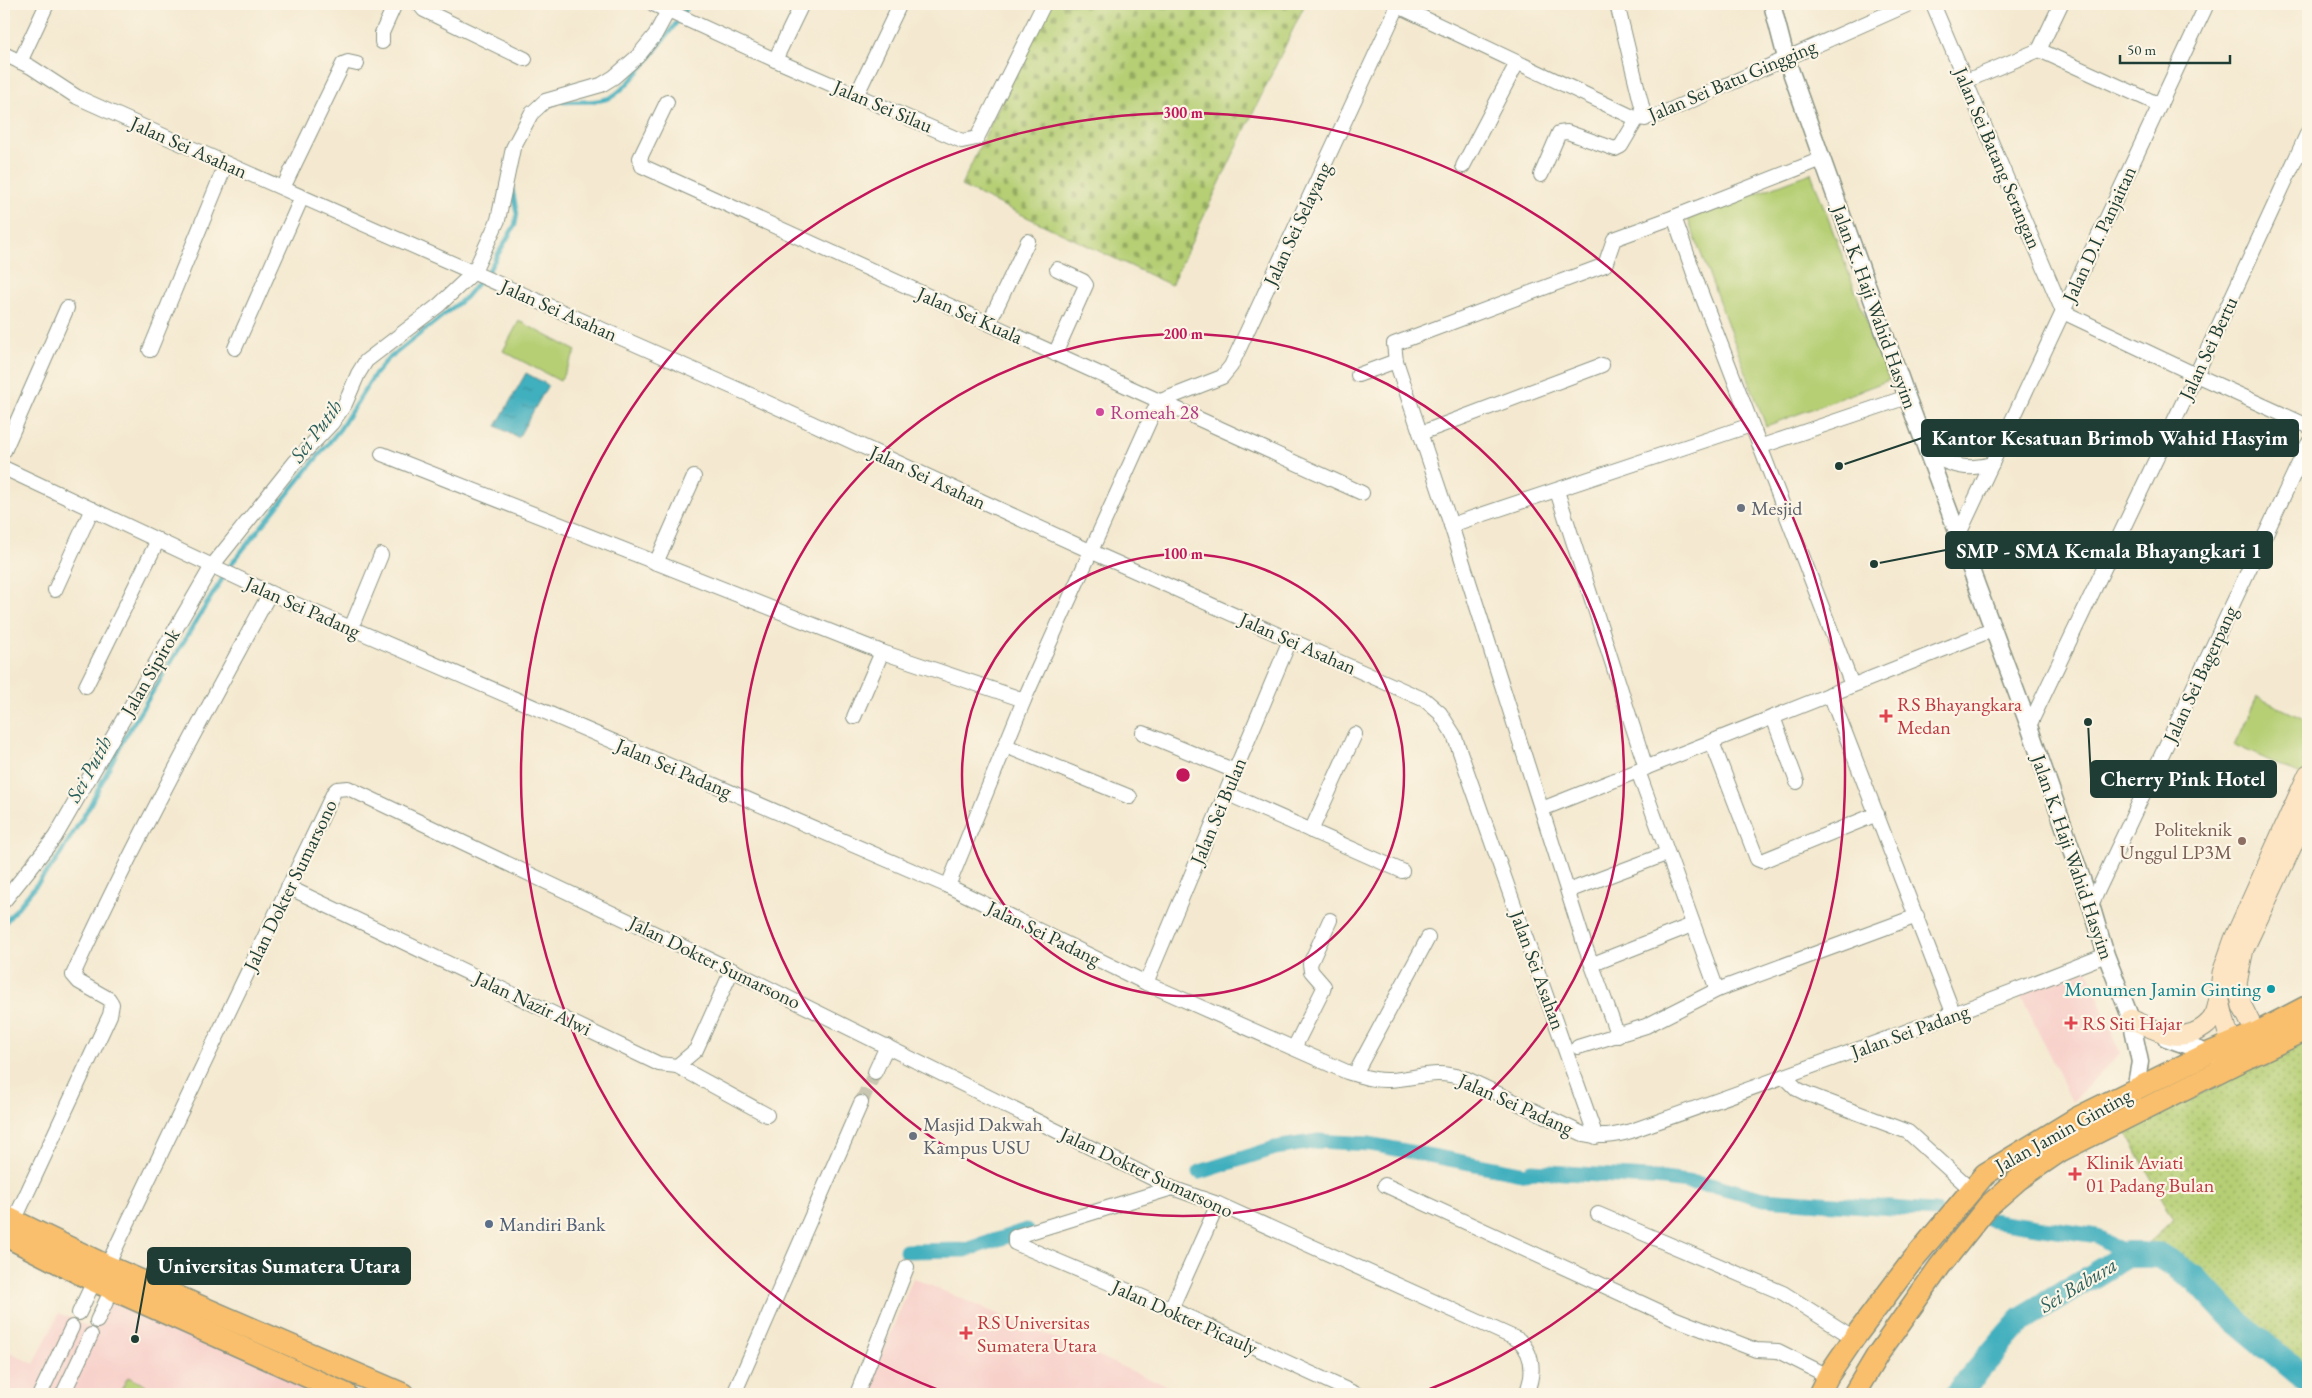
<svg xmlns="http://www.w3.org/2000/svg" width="2312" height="1398" font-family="'EB Garamond',serif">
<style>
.built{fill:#f7d0ca}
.grass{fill:#b6cf74;stroke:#6a8654}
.cemetery{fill:url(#cemetery-stones);stroke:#6a8654}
.park{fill:url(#park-dots);stroke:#6a8654}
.water{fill:url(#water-ripples);stroke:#307679}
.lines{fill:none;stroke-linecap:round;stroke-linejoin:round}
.stream{stroke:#41afbe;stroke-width:4.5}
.canal{stroke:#41afbe;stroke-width:15}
.river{stroke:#41afbe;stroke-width:26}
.minor-tunnel{stroke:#c9c7b1;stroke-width:14;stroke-dasharray:14 7;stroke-linecap:butt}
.minor-casing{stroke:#8a9382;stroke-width:16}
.tertiary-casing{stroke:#8a9382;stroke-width:19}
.secondary-casing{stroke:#8a9382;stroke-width:21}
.primary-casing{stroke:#8a9382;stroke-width:24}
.minor{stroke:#fff;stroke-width:14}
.tertiary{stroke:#fff;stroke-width:16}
.secondary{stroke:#fde5c4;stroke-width:19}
.primary{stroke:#f9bf6c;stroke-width:21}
.ring{fill:none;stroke:#c2185b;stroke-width:2.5}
.hotel-dot{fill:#d1479c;stroke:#fcf5e5;stroke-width:2}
.worship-dot{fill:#6b7280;stroke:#fcf5e5;stroke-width:2}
.health-dot{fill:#e0444e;stroke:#fcf5e5;stroke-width:2}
.education-dot{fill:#8d6e63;stroke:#fcf5e5;stroke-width:2}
.culture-dot{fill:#0f9aa8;stroke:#fcf5e5;stroke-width:2}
.service-dot{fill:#5c6f8a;stroke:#fcf5e5;stroke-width:2}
.labels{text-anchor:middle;stroke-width:4.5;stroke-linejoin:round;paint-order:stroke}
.street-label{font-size:20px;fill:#1f3d34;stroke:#fcf5e5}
.hotel-label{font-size:20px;fill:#b23c85;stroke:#fcf5e5;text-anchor:start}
.worship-label{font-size:20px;fill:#5b616d;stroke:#fcf5e5;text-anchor:start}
.health-label{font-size:20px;fill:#be3a42;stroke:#fcf5e5;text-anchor:start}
.education-label{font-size:20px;fill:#785e54;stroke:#fcf5e5;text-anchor:end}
.culture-label{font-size:20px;fill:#0d838f;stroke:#fcf5e5;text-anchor:end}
.service-label{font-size:20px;fill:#4e5e75;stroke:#fcf5e5;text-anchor:start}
.water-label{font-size:21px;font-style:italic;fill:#295f5d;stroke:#fcf5e5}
.centre{fill:#c2185b;stroke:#fcf5e5;stroke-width:2.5}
.ring-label{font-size:15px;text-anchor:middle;font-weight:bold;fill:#c2185b;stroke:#fcf5e5;stroke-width:4.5;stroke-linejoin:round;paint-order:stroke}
.leader{fill:none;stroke:#1f3d34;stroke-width:2}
.callout-dot{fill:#1f3d34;stroke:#fcf5e5;stroke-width:2}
.callout{fill:#1f3d34;stroke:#1f3d34;stroke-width:2}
.callout-label{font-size:21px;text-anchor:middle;font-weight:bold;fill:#fff}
</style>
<defs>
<pattern id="cemetery-stones" width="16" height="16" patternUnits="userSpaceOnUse" patternTransform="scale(1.25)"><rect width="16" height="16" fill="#b6cf74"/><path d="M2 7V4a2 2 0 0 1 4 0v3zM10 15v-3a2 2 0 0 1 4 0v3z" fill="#93a960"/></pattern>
<pattern id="park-dots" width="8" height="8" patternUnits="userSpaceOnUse" patternTransform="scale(1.25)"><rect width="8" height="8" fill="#b6cf74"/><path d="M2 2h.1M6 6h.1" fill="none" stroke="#93a960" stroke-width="1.8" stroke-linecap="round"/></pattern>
<pattern id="water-ripples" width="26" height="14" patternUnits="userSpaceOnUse" patternTransform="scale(1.25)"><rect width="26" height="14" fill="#41afbe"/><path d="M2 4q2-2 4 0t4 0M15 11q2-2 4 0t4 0" fill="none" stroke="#36909b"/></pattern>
</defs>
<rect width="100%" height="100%" fill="#fcf5e5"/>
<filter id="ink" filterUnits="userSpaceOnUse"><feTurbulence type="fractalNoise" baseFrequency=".02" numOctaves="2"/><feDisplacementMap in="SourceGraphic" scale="10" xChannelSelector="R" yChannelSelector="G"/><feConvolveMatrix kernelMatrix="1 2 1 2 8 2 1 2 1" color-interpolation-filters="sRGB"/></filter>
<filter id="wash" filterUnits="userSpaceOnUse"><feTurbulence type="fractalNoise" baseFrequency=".0096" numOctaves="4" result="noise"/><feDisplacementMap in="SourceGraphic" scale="20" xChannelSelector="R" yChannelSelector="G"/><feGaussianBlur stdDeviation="1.12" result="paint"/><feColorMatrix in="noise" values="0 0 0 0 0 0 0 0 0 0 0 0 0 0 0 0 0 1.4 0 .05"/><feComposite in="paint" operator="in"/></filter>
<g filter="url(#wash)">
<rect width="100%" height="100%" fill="#f4e9d0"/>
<!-- built -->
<g class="built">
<path d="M2088,970l32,83 -48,49 -53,-110z"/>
<path d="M913,1278l257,109 17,7h-321z"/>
<path d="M112,1289l238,105h-346v-45l30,15 25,-51 34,16z"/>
</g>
<!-- grass -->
<g class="grass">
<path d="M1811,173l78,207 -123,46 -78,-207z"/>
<path d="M519,321l57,30 -16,30 -57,-30z"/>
<path d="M2257,697l51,24v43l-5,12 -68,-31z"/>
<path d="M128,1377l23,11 -3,6h-29z"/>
</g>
<!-- cemetery -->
<path class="cemetery" d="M1048,4h257l-134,281 -210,-99z"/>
<!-- park -->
<path class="park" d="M2308,1039v342l-150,-126 -15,-7 31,-28 -48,-88z"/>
<!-- water -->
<path class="water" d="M526,373l22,12 -30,53 -22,-12z"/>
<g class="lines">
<!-- stream -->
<g class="stream">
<path d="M685,11l4,-7"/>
<path d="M563,102c15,-1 36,2 50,-6 20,-13 48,-53 64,-74"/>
<path d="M4,924l52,-63 33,-54 34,-67 109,-177 108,-134 35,-55 12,-14 78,-62 24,-28 26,-45 2,-11 -6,-31"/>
</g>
<!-- canal -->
<g class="canal">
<path d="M1200,1172l75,-24 43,-7 52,3 156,30 6,-3 132,8 53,7 47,13 170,12"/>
<path d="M1990,1220l107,16 30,19"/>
<path d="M906,1251l60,-1 60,-20"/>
</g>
<!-- river -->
<path class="river" d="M1957,1394l65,-75 105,-64h31l37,23 36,39 77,64"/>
</g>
</g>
<g filter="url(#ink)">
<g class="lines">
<!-- minor-tunnel -->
<path class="minor-tunnel" d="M861,1103l14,-31"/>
<defs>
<g id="minor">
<path d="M419,4l5,6 101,49"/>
<path d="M653,4l122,56 187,81 15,-3 67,-134"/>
<path d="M1394,4l243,115 22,-4 250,-111"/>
<path d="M1617,4l28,115"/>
<path d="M1933,4l130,308 133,63 112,51"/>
<path d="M382,42v-9l13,-29"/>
<path d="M2039,50l22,-46"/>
<path d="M4,54l27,13 46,30 78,35 600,265 335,154 335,149 15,13 14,22 142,402"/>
<path d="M775,60l27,-56"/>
<path d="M20,62l27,-58"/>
<path d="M1966,81l73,-31 121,55"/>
<path d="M857,94l43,-90"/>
<path d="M667,102l-27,56 2,8 720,327"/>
<path d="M1463,166l54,-103"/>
<path d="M1541,175l18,-42 8,-1 48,17 6,-3 16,-27"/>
<path d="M283,188l60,-124 5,-2 9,2"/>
<path d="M1674,217l148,-58"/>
<path d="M989,323l39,-82"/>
<path d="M235,348l67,-151"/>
<path d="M150,350l76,-186"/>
<path d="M1055,354l31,-69 -3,-4 -26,-12"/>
<path d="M1358,375l38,-14"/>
<path d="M1421,433l181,-68"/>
<path d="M1762,446l145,-49"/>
<path d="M4,451l63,-143"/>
<path d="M382,454l500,198 142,48"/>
<path d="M1930,454c20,12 39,17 62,10"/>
<path d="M4,468l266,125 678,293 198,97 201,89c14,4 28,9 42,8 33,-2 43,-12 78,-1l116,55c17,4 31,2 48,-3 159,-56 318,-114 475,-176"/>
<path d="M1557,491l89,277"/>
<path d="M1451,525l300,-100"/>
<path d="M1958,536l249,-532"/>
<path d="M656,563l38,-86"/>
<path d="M55,590l37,-81"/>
<path d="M351,628l30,-73"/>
<path d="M86,686l72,-146"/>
<path d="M1830,694l124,321"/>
<path d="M854,717l28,-65"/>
<path d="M1773,717l24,65"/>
<path d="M2029,726l167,-351 112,-243"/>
<path d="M1143,733l92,38"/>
<path d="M1712,742l45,117 5,2 115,-47"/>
<path d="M1006,746l124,51"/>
<path d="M1638,771l79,219"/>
<path d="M1226,793l176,78"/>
<path d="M1542,809l450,-179"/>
<path d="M1311,831l44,-97"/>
<path d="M948,886l76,-186 134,-298 64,-25 9,-11 167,-360"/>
<path d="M288,887l371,177 18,2 19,-16 36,-80"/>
<path d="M1568,891l98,-37"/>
<path d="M4,901l51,-64 157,-271 83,-104 37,-39 13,-19 13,-30 8,-13 73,-56 35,-33 24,-52 15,-72 18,-34 14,-13 56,-16 13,-8 24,-21 17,-21 13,-24 7,-7"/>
<path d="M2091,905l217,-461"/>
<path d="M1593,964l99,-39"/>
<path d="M1146,983l144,-343"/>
<path d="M1618,1036l-33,-90 -134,-421 -55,-164 -2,-17 211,-79 9,-26 60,-22 25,71 153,397"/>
<path d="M1578,1047l68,-21 71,-36 200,-74"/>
<path d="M1294,1048l29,-58 1,-4 -13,-15 -1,-7 20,-44"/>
<path d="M677,1066l90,49"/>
<path d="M875,1072l12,-26"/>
<path d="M1355,1074l73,-136"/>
<path d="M1785,1077l12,12 8,4 103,39 64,58"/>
<path d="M1385,1185l291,134 80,31 22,1 50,25"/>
<path d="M1172,1188l-155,48 -2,1v6l156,66 185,85"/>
<path d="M1598,1214l185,79 71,45"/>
<path d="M14,1221l96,-206 2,-11 -3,-5 -30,-17 -6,-7c59,-130 129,-256 197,-382"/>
<path d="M107,1266l227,-474 3,-3 11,-1 384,182 440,218 46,16 301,136c16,16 15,35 7,54"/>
<path d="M1171,1309l47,-105"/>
<path d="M79,1313l15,-32"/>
<path d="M97,1321l15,-32"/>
<path d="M40,1394l32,-67"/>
<path d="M63,1394l28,-59"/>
<path d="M734,1394l127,-291"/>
<path d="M857,1394l50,-127"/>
</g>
<g id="tertiary">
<path d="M1772,4l14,54 121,339 122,329 62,179 15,50 25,64 9,43 -5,28"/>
<path d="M2166,1038l50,18"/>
</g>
<g id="secondary">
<path d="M2131,1019c24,11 49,26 73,8 11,-8 13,-17 15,-30"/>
<path d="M2262,1046l-20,-40 -5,-23 7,-34 64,-137"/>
<path d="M2238,1056l-11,-26 -8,-33 3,-24 12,-34 74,-165"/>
</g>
<g id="primary">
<path d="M4,1216l103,50 296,128"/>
<path d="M4,1235l90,46 252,113"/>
<path d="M1819,1394l9,-18 26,-38 58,-77 73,-87 92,-56 132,-65 47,-20 52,-27"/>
<path d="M1854,1394l24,-40 62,-88 48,-60 31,-27 41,-28 172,-86 76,-36"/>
</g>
</defs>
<!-- minor casing -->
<use href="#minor" class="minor-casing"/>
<!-- tertiary casing -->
<use href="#tertiary" class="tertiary-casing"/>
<!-- secondary casing -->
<use href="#secondary" class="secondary-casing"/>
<!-- primary casing -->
<use href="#primary" class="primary-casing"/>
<!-- minor -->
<use href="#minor" class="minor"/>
<!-- tertiary -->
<use href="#tertiary" class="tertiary"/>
<!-- secondary -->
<use href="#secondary" class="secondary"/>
<!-- primary -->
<use href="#primary" class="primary"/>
</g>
</g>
<!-- distance rings -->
<g class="ring">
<circle cx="1183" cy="775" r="221"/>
<circle cx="1183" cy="775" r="441"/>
<path d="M946 1393A662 662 0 1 1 1420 1393"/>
</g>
<!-- markers -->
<circle class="hotel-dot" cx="1100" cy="412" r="5"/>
<g class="worship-dot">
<circle cx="1741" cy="508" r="5"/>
<circle cx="913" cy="1136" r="5"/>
</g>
<g class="health-dot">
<path d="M1883.5 708.5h5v5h5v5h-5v5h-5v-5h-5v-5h5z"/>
<path d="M2068.5 1015.5h5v5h5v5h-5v5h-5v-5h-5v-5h5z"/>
<path d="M2072.5 1166.5h5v5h5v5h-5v5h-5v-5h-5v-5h5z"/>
<path d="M963.5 1325.5h5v5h5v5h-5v5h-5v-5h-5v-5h5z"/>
</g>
<circle class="education-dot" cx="2242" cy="841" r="5"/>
<circle class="culture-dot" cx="2271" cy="989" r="5"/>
<circle class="service-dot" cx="489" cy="1224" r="5"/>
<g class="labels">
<!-- street labels -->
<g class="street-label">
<text transform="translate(1732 80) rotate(-23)" y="7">Jalan Sei Batu Gingging</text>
<text transform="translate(883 106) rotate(23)" y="7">Jalan Sei Silau</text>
<text transform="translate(189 147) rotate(24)" y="7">Jalan Sei Asahan</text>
<text transform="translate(1998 158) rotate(67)" y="7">Jalan Sei Batang Serangan</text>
<text transform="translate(1297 224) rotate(-65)" y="7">Jalan Sei Selayang</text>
<text transform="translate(2099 234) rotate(-65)" y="7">Jalan D.I. Panjaitan</text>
<text transform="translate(1875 307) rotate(70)" y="7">Jalan K. Haji Wahid Hasyim</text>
<text transform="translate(559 310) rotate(24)" y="7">Jalan Sei Asahan</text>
<text transform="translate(970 315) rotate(24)" y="7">Jalan Sei Kuala</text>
<text transform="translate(2208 348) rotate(-65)" y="7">Jalan Sei Bertu</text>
<text transform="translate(928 477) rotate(25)" y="7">Jalan Sei Asahan</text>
<text transform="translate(303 607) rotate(24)" y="7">Jalan Sei Padang</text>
<text transform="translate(1298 643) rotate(24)" y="7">Jalan Sei Asahan</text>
<text transform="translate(150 672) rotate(-60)" y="7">Jalan Sipirok</text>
<text transform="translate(2200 674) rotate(-65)" y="7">Jalan Sei Bagerpang</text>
<text transform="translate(674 768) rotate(23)" y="7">Jalan Sei Padang</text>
<text transform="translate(1218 811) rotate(-67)" y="7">Jalan Sei Bulan</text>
<text transform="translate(2073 857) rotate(71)" y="7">Jalan K. Haji Wahid Hasyim</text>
<text transform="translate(290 885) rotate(-64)" y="7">Jalan Dokter Sumarsono</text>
<text transform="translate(1044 933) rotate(26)" y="7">Jalan Sei Padang</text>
<text transform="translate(715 962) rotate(26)" y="7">Jalan Dokter Sumarsono</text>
<text transform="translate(1538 970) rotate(70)" y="7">Jalan Sei Asahan</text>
<text transform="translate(533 1003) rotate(25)" y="7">Jalan Nazir Alwi</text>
<text transform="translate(1910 1031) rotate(-20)" y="7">Jalan Sei Padang</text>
<text transform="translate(1516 1104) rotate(24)" y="7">Jalan Sei Padang</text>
<text transform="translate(2063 1130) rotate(-29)" y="7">Jalan Jamin Ginting</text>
<text transform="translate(1147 1172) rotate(25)" y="7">Jalan Dokter Sumarsono</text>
<text transform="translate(1185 1317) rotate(24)" y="7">Jalan Dokter Picauly</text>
</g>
<!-- hotel labels -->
<g class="hotel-label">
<text x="1110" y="419">Romeah 28</text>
</g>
<!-- worship labels -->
<g class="worship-label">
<text x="1751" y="515">Mesjid</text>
<text x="923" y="1131">Masjid Dakwah<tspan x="923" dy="23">Kampus USU</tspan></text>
</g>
<!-- health labels -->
<g class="health-label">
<text x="1897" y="711">RS Bhayangkara<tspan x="1897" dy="23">Medan</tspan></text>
<text x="2082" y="1030">RS Siti Hajar</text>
<text x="2086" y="1169">Klinik Aviati<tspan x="2086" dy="23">01 Padang Bulan</tspan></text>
<text x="977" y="1329">RS Universitas<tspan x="977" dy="23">Sumatera Utara</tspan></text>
</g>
<!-- education labels -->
<g class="education-label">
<text x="2232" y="836">Politeknik<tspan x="2232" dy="23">Unggul LP3M</tspan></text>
</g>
<!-- culture labels -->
<g class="culture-label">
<text x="2261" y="996">Monumen Jamin Ginting</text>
</g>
<!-- service labels -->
<g class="service-label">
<text x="499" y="1231">Mandiri Bank</text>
</g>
<!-- water labels -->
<g class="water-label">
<text transform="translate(316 431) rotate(-53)" y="7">Sei Putih</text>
<text transform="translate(89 769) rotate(-61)" y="7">Sei Putih</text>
<text transform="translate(2078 1285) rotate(-31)" y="7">Sei Babura</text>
</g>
</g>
<circle cx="1183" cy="775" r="8" class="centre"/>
<g class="ring-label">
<text x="1183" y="118">300 m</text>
<text x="1183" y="339">200 m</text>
<text x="1183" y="559">100 m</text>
</g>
<!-- callouts -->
<path class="leader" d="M1839 466L1922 438M1874 564L1946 550M2088 722L2091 779M135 1339L148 1266"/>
<g class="callout-dot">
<circle cx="1839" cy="466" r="5"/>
<circle cx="1874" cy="564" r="5"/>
<circle cx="2088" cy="722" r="5"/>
<circle cx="135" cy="1339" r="5"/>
</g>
<g class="callout">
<rect x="1922" y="420" width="376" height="36" rx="5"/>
<rect x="1946" y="532" width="326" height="36" rx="5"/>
<rect x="2091" y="761" width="185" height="36" rx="5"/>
<rect x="148" y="1248" width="262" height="36" rx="5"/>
</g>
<g class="callout-label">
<text x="2110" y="445">Kantor Kesatuan Brimob Wahid Hasyim</text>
<text x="2109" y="558">SMP - SMA Kemala Bhayangkari 1</text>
<text x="2183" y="786">Cherry Pink Hotel</text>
<text x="279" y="1273">Universitas Sumatera Utara</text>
</g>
<!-- margin -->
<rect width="2312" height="1398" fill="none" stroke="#fcf5e5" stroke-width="20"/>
<!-- scale -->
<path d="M2120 55v8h110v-8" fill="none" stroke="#1f3d34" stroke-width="2.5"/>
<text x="2127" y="55" font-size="15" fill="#1f3d34" stroke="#fcf5e5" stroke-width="4" paint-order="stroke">50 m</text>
</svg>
